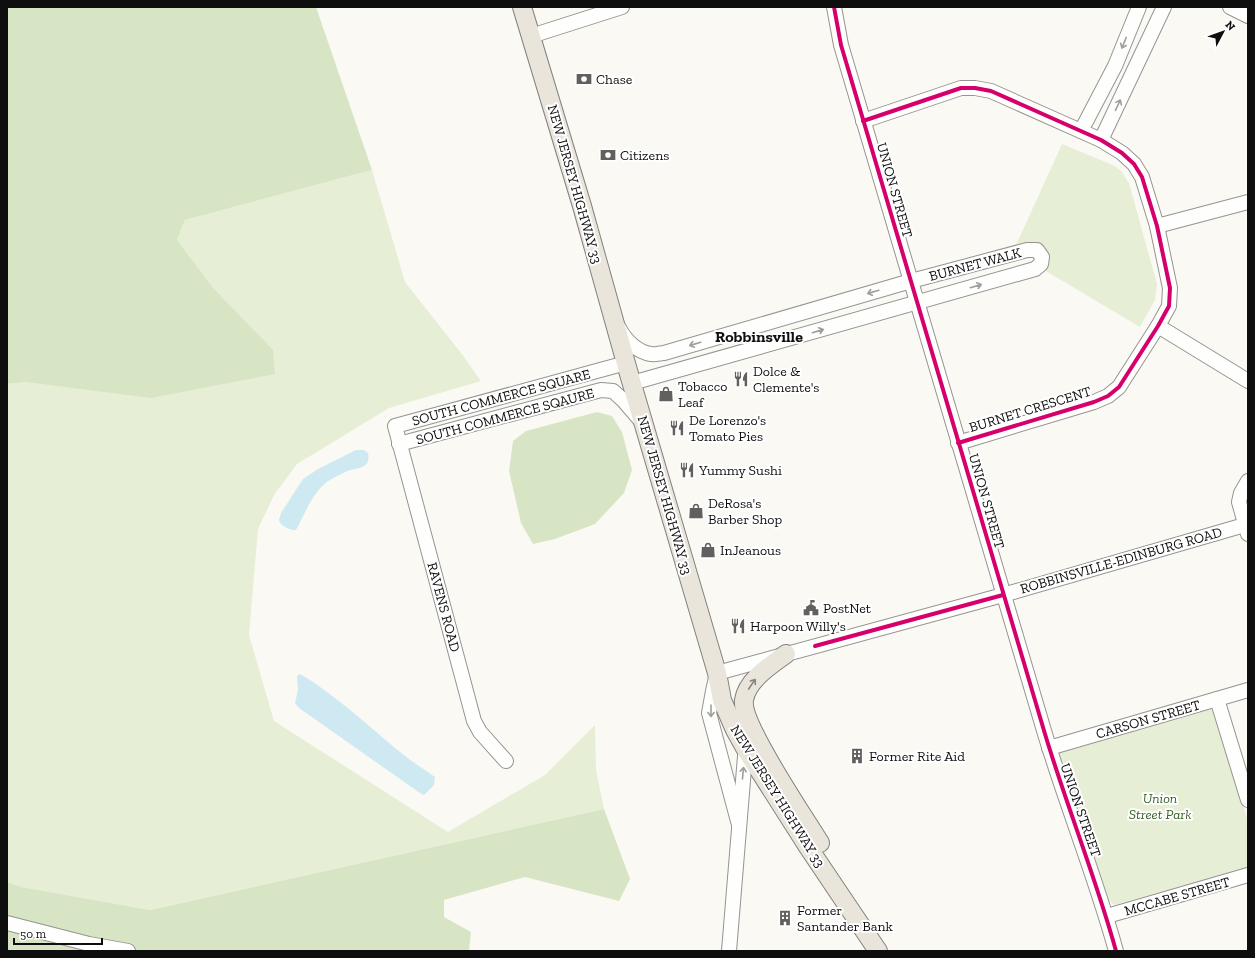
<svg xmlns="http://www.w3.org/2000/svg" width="1255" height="958" font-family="'Zilla Slab',serif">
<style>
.green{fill:#e7eed6}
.forest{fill:#d8e5c5}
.water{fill:#cee9f2}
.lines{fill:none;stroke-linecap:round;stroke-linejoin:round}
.minor-casing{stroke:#959492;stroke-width:16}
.major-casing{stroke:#82817f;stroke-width:20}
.minor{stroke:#fefefd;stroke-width:14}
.major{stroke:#eae5db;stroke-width:18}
.cycleway-casing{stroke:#fff;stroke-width:6}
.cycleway{stroke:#d6006c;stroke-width:4}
.oneway{stroke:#9e9e9d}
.oneway2{stroke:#87847f}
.labels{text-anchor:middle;stroke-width:4;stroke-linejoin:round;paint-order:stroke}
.poi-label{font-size:14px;fill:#0e0e0e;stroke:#fff;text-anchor:start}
.street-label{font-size:14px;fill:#0e0e0e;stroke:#fff}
.park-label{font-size:14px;font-style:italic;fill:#376024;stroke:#fff}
.quarter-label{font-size:16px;font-weight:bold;fill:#0e0e0e;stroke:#fff}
</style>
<rect width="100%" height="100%" fill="#fbf9f4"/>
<!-- green -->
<g class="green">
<path d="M1062,144l53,22 6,5 8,12 28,101 -2,16 -15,27 -96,-57 -2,-13 -30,-3z"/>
<path d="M372,170l33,112 56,71 20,28 -92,27 -92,56 -23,31 -16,34 -9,106 25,86 174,111 97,-57 50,-50 1,45 8,39 -454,101 -128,-23 -15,-5v-498l19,-2 189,-92 -38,-50 8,-20z"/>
<path d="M1210,709l8,6 30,107v46l-134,37 -6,-6 -14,-44 -28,-68 -8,-30 3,-7z"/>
</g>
<!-- forest -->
<g class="forest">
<path d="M7,7h309l56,163 -187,50 -8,20 38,50 58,60 2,24 -124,24 -125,-16 -19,2z"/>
<path d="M597,412l15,4 10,16 10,38 -8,23 -29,31 -40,15 -22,5 -12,-21 -12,-52 4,-30 13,-10z"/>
<path d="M604,809l26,70 -11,22 -94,-24 -81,23v17l27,15 -2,19h-462v-69l15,5 128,23z"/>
</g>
<!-- water -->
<g class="water">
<path d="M356,450h8l4,3c1,4 1,10 -4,13 -4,3 -10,3 -14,4 -7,3 -14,6 -20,10 -17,10 -25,34 -34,50 -5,1 -16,-4 -17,-10 0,-1 2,-5 2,-7l22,-34 15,-10z"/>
<path d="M299,674l3,1c36,22 66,51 98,77 11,9 23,17 35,25l-1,8 -10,10 -4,-2 -121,-85 -4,-5 3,-13 -1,-13z"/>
</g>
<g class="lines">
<defs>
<g id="minor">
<path d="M834,7l7,38c68,230 135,460 204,689 22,73 51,144 71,217"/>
<path d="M1230,7l18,9"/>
<path d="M531,36l91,-29"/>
<path d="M863,121l98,-33h14l16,3 110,49 21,13 12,11 8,13 15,49 13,62 -1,18 -11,20 -39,61 -11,9 -14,6 -136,41"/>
<path d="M1081,131l34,-65 24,-59"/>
<path d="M1101,140l63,-133"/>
<path d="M1157,226l91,-24"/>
<path d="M1158,326l90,55"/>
<path d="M619,328c6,12 18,24 32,26 4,1 9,-1 13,-1l247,-72 116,-31h10l5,7 -1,7 -6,5 -403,114"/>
<path d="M399,444l202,-54 12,1 10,9 18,21"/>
<path d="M1248,481l-7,12 -2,9 9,32"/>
<path d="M1217,699l31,101"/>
<path d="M1049,748l199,-58"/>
<path d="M506,761l-26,-29 -6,-11 -79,-295 231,-63"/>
<path d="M739,825l-30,-112 4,-22 4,-18 286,-78 245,-71"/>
<path d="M1107,916l141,-41"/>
<path d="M7,923l82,21 39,7"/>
<path d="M729,951l17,-207"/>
</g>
<g id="major">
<path d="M522,7l60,199 47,168 88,299 5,27 13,30 10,18 63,99 70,104"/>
<path d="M786,654c-15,11 -39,26 -42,46 -4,24 61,118 76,143"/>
</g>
</defs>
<!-- minor casing -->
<use href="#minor" class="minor-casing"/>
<!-- major casing -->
<use href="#major" class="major-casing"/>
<!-- minor -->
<use href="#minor" class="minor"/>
<!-- major -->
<use href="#major" class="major"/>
<defs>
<g id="cycleway">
<path d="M834,7l7,38c68,230 135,460 204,689 22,73 51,144 71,217"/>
<path d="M863,121l98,-33h14l16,3 110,49 21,13 12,11 8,13 15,49 13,62 -1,18 -11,20 -39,61 -11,9 -14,6 -136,41"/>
<path d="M815,646l188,-51"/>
</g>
</defs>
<!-- cycleway casing -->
<use href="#cycleway" class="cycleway-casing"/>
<!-- cycleway -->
<use href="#cycleway" class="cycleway"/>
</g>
<!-- one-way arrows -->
<defs><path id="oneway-shaft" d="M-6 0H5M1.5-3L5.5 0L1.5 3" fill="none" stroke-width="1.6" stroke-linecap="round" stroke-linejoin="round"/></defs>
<g class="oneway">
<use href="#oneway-shaft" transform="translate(1124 43) rotate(112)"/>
<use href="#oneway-shaft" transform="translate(1118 105) rotate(-65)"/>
<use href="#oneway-shaft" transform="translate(976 286) rotate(-16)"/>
<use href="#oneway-shaft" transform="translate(873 292) rotate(164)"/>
<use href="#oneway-shaft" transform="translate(818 331) rotate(-16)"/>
<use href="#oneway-shaft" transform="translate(695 344) rotate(164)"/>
<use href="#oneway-shaft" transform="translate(711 711) rotate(90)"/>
<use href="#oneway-shaft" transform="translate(743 773) rotate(-85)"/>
</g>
<use class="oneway2" href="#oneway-shaft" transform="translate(752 684) rotate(-56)"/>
<!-- icons -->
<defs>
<symbol id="bank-bare" viewBox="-9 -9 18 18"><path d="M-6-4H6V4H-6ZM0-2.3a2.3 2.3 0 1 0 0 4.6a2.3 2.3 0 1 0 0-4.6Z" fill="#61605e" stroke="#fff" stroke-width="2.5" paint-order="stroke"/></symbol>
<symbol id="restaurant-bare" viewBox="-9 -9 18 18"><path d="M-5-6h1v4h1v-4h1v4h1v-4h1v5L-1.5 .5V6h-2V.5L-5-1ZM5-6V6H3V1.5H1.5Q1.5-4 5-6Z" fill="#61605e" stroke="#fff" stroke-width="2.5" paint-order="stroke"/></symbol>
<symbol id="shop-bare" viewBox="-9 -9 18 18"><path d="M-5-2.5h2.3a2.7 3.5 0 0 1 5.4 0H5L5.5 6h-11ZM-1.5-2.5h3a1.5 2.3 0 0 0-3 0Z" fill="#61605e" stroke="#fff" stroke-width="2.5" paint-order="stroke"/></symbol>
<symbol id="civic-bare" viewBox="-9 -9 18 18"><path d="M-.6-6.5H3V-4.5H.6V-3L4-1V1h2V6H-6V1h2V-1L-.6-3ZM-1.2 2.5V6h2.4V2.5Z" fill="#61605e" stroke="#fff" stroke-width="2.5" paint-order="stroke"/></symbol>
<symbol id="building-bare" viewBox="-9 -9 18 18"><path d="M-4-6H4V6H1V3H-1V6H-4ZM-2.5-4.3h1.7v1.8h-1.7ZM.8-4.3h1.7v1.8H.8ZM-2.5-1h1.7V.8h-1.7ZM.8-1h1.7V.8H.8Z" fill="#61605e" stroke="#fff" stroke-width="2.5" paint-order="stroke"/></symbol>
</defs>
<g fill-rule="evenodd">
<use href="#bank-bare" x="573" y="68" width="22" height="22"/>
<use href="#bank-bare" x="597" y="144" width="22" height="22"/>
<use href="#restaurant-bare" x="730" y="368" width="22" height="22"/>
<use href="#shop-bare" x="655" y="383" width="22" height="22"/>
<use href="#restaurant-bare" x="666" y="417" width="22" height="22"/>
<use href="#restaurant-bare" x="676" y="459" width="22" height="22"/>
<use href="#shop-bare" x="685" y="500" width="22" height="22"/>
<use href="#shop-bare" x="697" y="539" width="22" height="22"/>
<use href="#civic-bare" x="800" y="597" width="22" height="22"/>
<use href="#restaurant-bare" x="727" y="615" width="22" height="22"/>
<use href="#building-bare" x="846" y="745" width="22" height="22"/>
<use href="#building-bare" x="774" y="907" width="22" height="22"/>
</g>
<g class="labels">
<!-- poi labels -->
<g class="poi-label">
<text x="596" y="84">Chase</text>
<text x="620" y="160">Citizens</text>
<text x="753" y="376">Dolce &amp;<tspan x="753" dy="16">Clemente's</tspan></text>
<text x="678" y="391">Tobacco<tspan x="678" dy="16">Leaf</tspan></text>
<text x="689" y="425">De Lorenzo's<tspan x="689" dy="16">Tomato Pies</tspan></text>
<text x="699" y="475">Yummy Sushi</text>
<text x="708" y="508">DeRosa's<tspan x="708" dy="16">Barber Shop</tspan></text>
<text x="720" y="555">InJeanous</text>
<text x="823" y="613">PostNet</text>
<text x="750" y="631">Harpoon Willy's</text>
<text x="869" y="761">Former Rite Aid</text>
<text x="797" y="915">Former<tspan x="797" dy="16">Santander Bank</tspan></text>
</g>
<!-- street labels -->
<g class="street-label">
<text transform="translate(575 184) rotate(74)" y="5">NEW JERSEY HIGHWAY 33</text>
<text transform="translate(895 190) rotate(74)" y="5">UNION STREET</text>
<text transform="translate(975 264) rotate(-15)" y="5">BURNET WALK</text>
<text transform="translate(501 397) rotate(-15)" y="5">SOUTH COMMERCE SQUARE</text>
<text transform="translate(1030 409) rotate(-17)" y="5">BURNET CRESCENT</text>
<text transform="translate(505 416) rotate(-15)" y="5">SOUTH COMMERCE SQAURE</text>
<text transform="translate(665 495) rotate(74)" y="5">NEW JERSEY HIGHWAY 33</text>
<text transform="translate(987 501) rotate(74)" y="5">UNION STREET</text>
<text transform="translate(1121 560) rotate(-16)" y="5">ROBBINSVILLE-EDINBURG ROAD</text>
<text transform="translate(444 607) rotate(75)" y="5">RAVENS ROAD</text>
<text transform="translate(1148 719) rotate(-16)" y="5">CARSON STREET</text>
<text transform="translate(778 796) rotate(58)" y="5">NEW JERSEY HIGHWAY 33</text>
<text transform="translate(1081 810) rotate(71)" y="5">UNION STREET</text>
<text transform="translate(1177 896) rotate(-16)" y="5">MCCABE STREET</text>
</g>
<!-- park labels -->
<g class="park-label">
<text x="1160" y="803">Union<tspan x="1160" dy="16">Street Park</tspan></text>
</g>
<!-- quarter labels -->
<g class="quarter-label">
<text x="759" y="342">Robbinsville</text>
</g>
</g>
<!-- border -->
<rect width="1255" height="958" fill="none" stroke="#0e0e0e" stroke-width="16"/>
<!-- north arrow -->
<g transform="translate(1223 32) rotate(49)" stroke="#ffffff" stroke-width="3" paint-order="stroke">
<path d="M0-3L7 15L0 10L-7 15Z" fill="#0e0e0e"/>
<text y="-6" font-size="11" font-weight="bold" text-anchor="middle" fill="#0e0e0e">N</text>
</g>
<!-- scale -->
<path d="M14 938v6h88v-6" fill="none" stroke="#0e0e0e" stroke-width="2"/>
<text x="20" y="938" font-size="12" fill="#0e0e0e" stroke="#ffffff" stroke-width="3" paint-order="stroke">50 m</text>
</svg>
